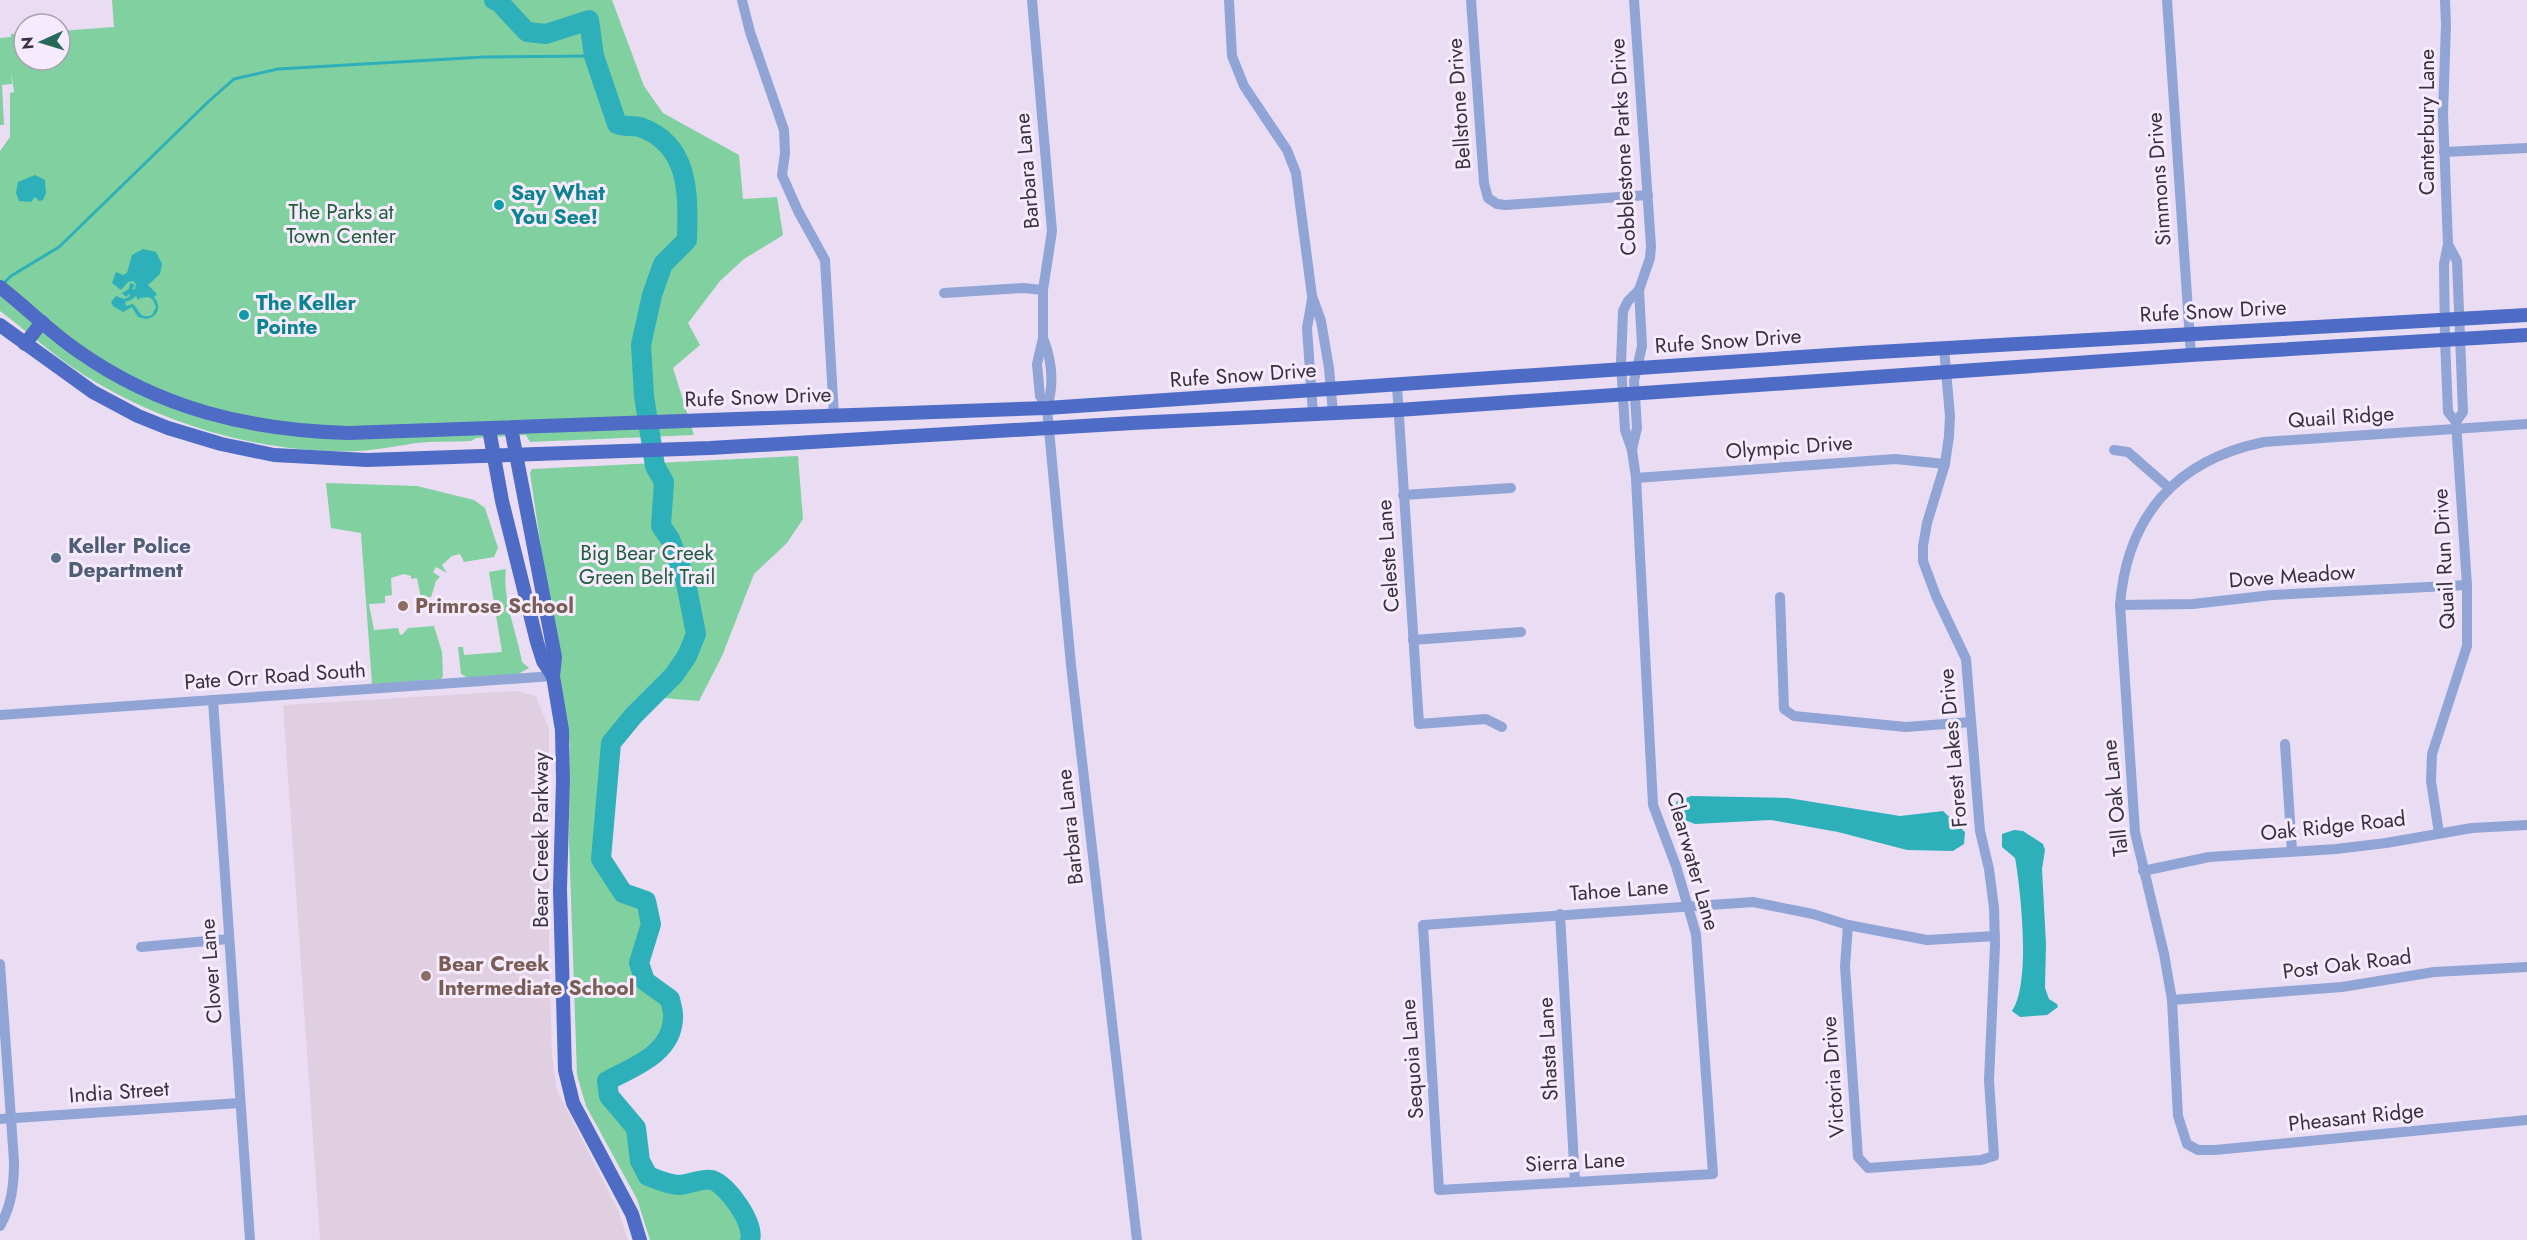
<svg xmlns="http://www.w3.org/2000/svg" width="2527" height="1240" font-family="Jost,sans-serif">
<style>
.education{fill:#e0cfe1}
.green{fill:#81d0a0}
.water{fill:#2db0b9;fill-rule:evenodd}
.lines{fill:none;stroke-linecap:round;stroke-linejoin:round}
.stream{stroke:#2db0b9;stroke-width:3}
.river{stroke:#2db0b9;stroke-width:20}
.minor{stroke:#91a4d6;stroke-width:10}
.major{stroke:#4e6cc5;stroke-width:14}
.culture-dot{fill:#0f9aa8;stroke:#f5ebfd;stroke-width:2}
.service-dot{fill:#5c6f8a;stroke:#f5ebfd;stroke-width:2}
.education-dot{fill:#8d6e63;stroke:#f5ebfd;stroke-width:2}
.labels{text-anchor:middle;stroke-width:6;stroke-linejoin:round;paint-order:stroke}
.street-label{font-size:21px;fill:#37323b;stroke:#f5ebfd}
.culture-label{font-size:21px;font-weight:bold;fill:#0d838f;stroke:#f5ebfd;text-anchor:start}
.park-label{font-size:21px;fill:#215d3c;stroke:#f5ebfd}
.service-label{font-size:21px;font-weight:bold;fill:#4e5e75;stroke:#f5ebfd;text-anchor:start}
.education-label{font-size:21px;font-weight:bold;fill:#785e54;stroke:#f5ebfd;text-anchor:start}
</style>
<rect width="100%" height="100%" fill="#eaddf3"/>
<!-- education -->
<path class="education" d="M516,691l20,5 13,33v217l3,108 5,36 62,122 9,28h-308l-37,-535z"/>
<!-- green -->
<g class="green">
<path d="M112,0h500l32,86 19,27 76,42 4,44 34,-2 6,38 -39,24 -24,22 -32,42 12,22 -27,23 21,67 -164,7 -4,-7 -50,3 -5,3c-18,1 -37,0 -55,2 -20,3 -38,7 -59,8 -95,3 -193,-26 -273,-76 -30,-19 -56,-43 -84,-64v-160l10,-14v-44l4,-1 -3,-21 1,13 -10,1 2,40h-4v-87l11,-1v-3l13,-1v27h36v-29l54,-4z"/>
<path d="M798,456l5,63 -16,24 -33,31 -32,82 -23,45 -47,-4 -41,46 -10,116 22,34 23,8 5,23 -12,40 6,17 25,18c1,6 4,13 3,19 -1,35 -40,49 -66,63l2,14 27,33 4,33 8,15 17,7 13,2 32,-6 12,6 24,30 7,18 -3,7h-100l-13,-41 -51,-93 -9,-31 -8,-235 1,-96 -40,-271 2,-4z"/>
<path d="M326,483l91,3 57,14 11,8 13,40 -4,9 -30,5 -4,-8 -8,2 -10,9 5,8 -11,-6 -3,5 7,5 -4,4 -5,16 -10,1 -4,-20 -6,1v-3l-7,-2 -13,4 1,17 -7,1v7l-16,1 5,26 24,-2 2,7 3,-1 5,-6 26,-2 8,26 1,24 -2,3 -69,5 -11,-151 -30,-5z"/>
<path d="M506,569c-4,31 11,63 16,93l7,6 -11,6 -50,4 -7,-4 -3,-27h5l1,8 38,-3 -13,-80z"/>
</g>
<!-- water -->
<g class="water">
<path d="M35,175l10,5 1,13 -3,7 -4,1 -4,-4 -4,5 -12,-1 -3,-8 2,-11z"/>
<path d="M143,249l13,3 6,12 -2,10 -12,11 9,9 -3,3c8,10 4,20 -8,22l-8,-2 -6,-10 -9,5 -10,-6 -2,-4 5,-6 8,3 5,-2 1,-4 -4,4 -4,-4 7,-4 1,-6 5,2 -3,5 3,-1 1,-5 -3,-3 -5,1 -7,8 -9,-7 4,-11 7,3 4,-2 5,-18zM136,296l2,4 2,-2 9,-1 4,3 3,7 -4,8c-13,5 -12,-5 -19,-11l-7,2 -1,-4 6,-2z"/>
<path d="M1691,796l97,2 112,18 43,-5 22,21 -1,12 -11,7 -46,-1 -69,-18 -67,-12 -76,4 -18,-7 -1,-15z"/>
<path d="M2014,830l9,1 20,13 2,6 -3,19 4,75 -1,44 4,11 8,5 1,3 -11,8 -27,2 -8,-6c19,-27 9,-120 3,-153l-13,-11v-13z"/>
</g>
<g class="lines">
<!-- stream -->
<path class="stream" d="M3,284l8,-8 48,-29 149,-145 26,-23 44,-10 206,-12 110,-1"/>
<!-- river -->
<path class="river" d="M494,0l5,2 28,30 19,2 43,-14 5,36 23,68c7,3 16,1 23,3 51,18 48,69 47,113l-24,24 -11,31 -11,50 3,51 11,70 9,16 -3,44 9,13 15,39 11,56 -9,22 -13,19 -40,40 -23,28 -10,116 22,34 23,8 5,23 -12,39 6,18 25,18c1,6 4,13 3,19 -1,36 -40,49 -66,63l2,15 27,32 4,33 8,15c10,4 21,9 32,9 10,-1 23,-7 32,-5 16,5 43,44 38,60"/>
<!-- minor -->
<g class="minor">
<path d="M742,0l8,32 34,98 1,23 -3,22 16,36 27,49 9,156"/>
<path d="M1032,0l20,231 -9,59v48l-6,26 3,32 7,12"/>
<path d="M1229,0l3,56 12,30 43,64 9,23 16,123 9,25 8,47 4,45"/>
<path d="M1471,0l13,183 4,15 9,6 9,1 142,-10"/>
<path d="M2167,0l24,355"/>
<path d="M2444,152l83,-4"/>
<path d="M2448,244l9,17 6,151 -7,10"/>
<path d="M1639,290l-11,11 -5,10 -2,52 4,67 7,20 4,28 17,327 23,61 20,68 17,240 -274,16 -16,-265 330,-23 60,12 35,11 79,15 68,-4"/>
<path d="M944,293l79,-5 20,2"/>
<path d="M1312,299l-5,29 6,86"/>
<path d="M1043,338c9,22 11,47 4,70l24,257 66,575"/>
<path d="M1397,386l22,338 67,-5 16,8"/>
<path d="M2527,424l-263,18c-88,18 -137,74 -144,163l15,227 29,122 8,46 6,116 9,28 11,6h17l312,-30"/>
<path d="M1632,450l5,-22 -3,-47 8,-35 -3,-56 11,-32 1,-12 -17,-246"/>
<path d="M2114,450l14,2 41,36"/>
<path d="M1636,478l259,-19 50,5"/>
<path d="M1403,495l108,-7"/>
<path d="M1780,597l4,112 10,7 112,11 65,-5"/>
<path d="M2120,605l73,-1 79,-9 195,-10"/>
<path d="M1413,640l108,-8"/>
<path d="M213,700l37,540"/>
<path d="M0,715l553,-39"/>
<path d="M2285,744l7,107"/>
<path d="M2439,833l-8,-52 1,-27 35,-108v-61l-11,-163 -8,-10 -3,-72 -1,-76 4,-20 -5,-130 3,-90 -1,-24"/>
<path d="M2143,871l66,-14 127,-8 50,-6 86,-15 55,-3"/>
<path d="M1560,914l15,268"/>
<path d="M1848,925l-3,41 13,191 10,11 113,-8 13,-4 -5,-76 6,-135 -1,-37 -5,-39 -9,-38 -14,-172 -30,-63 -13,-35v-15l4,-23 18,-59 4,-28 1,-20 -6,-68"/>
<path d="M141,947l88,-8"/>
<path d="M0,964l14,197c0,23 -2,44 -14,65"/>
<path d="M2172,1000l170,-13 92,-15 93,-5"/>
<path d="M0,1119l240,-16"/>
</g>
<!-- major -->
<g class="major">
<path d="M0,287c26,20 50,45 78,64 82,58 171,79 270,82l699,-25 813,-55 667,-38"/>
<path d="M0,325l93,67 45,24 30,12 53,16 53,11 93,5 343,-12 423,-25 265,-13 793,-55 336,-20"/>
<path d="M25,344l17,-22"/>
<path d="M511,428l44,229 -2,19 9,54 1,50 -3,109 5,181 8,33 59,111 8,26"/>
<path d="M489,429l13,72 35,141 6,19 10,15"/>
</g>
</g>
<!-- markers -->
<g class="culture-dot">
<circle cx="499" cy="205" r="6"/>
<circle cx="244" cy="315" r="6"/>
</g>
<circle class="service-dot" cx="56" cy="558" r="6"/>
<g class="education-dot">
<circle cx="403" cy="606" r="6"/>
<circle cx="426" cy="976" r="6"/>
</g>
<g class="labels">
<!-- street labels -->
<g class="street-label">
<text transform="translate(1459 104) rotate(-94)" y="7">Bellstone Drive</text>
<text transform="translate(2427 122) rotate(-90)" y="7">Canterbury Lane</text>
<text transform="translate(1623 147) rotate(-93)" y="7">Cobblestone Parks Drive</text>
<text transform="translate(1027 171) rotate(-95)" y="7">Barbara Lane</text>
<text transform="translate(2159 179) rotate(-94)" y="7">Simmons Drive</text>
<text transform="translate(2213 311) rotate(-3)" y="7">Rufe Snow Drive</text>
<text transform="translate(1728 341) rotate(-4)" y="7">Rufe Snow Drive</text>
<text transform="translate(1243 375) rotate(-4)" y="7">Rufe Snow Drive</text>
<text transform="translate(758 397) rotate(-2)" y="7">Rufe Snow Drive</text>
<text transform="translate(2341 417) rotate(-4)" y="7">Quail Ridge</text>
<text transform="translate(1789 447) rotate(-4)" y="7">Olympic Drive</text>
<text transform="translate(1388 556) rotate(-94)" y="7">Celeste Lane</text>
<text transform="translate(2444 559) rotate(-93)" y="7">Quail Run Drive</text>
<text transform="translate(2292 576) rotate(-4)" y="7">Dove Meadow</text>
<text transform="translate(275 676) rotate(-4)" y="7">Pate Orr Road South</text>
<text transform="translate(1953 748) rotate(-95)" y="7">Forest Lakes Drive</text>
<text transform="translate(2115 798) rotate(-96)" y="7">Tall Oak Lane</text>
<text transform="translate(2333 826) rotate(-6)" y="7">Oak Ridge Road</text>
<text transform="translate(1070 827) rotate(-96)" y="7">Barbara Lane</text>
<text transform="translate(541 840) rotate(-90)" y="7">Bear Creek Parkway</text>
<text transform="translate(1693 861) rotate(74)" y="7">Clearwater Lane</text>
<text transform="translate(1619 890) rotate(-4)" y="7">Tahoe Lane</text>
<text transform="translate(2347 964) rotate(-7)" y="7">Post Oak Road</text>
<text transform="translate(211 971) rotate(-94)" y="7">Clover Lane</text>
<text transform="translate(1548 1049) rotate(-93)" y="7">Shasta Lane</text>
<text transform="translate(1412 1059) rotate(-94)" y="7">Sequoia Lane</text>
<text transform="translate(1833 1077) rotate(-94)" y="7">Victoria Drive</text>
<text transform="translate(119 1092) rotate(-4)" y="7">India Street</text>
<text transform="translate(2356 1117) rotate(-6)" y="7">Pheasant Ridge</text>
<text transform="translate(1575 1162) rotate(-3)" y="7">Sierra Lane</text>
</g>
<!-- culture labels -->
<g class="culture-label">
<text x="511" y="200">Say What<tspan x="511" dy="24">You See!</tspan></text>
<text x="256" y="310">The Keller<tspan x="256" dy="24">Pointe</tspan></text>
</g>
<!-- park labels -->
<g class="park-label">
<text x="341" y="219">The Parks at<tspan x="341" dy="24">Town Center</tspan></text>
<text x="647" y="560">Big Bear Creek<tspan x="647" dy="24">Green Belt Trail</tspan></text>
</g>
<!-- service labels -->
<g class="service-label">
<text x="68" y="553">Keller Police<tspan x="68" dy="24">Department</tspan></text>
</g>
<!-- education labels -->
<g class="education-label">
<text x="415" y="613">Primrose School</text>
<text x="438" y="971">Bear Creek<tspan x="438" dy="24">Intermediate School</tspan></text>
</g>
</g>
<!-- north arrow -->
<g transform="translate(42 42) rotate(266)"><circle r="28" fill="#f5ebfd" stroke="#a9a1af" stroke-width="1.5"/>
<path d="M0-4.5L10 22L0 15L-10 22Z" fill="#276958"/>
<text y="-9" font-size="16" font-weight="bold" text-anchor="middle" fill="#37323b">N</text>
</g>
</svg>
